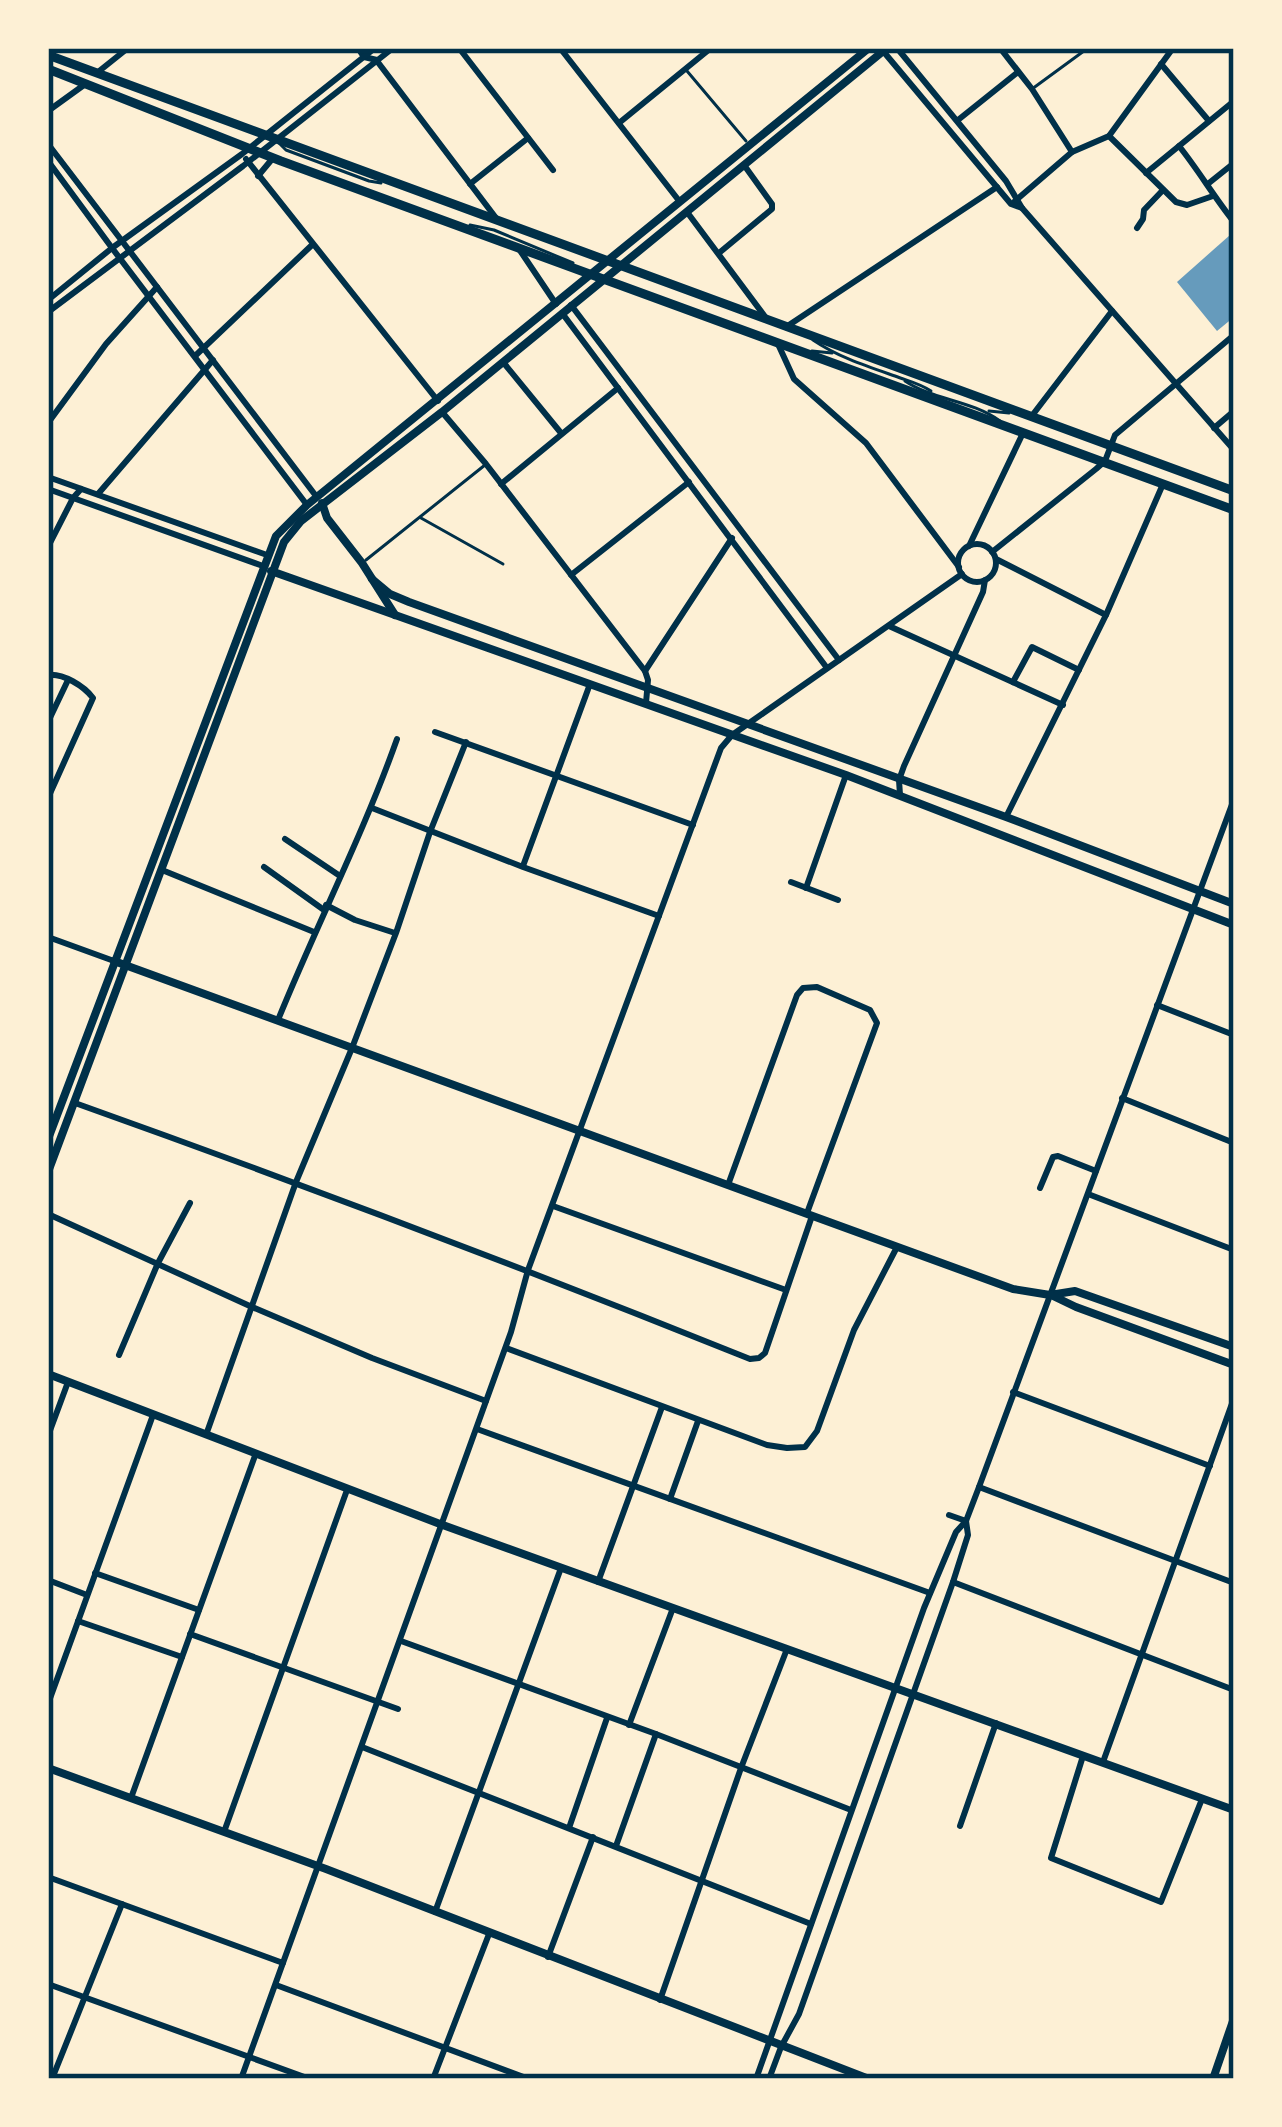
<svg xmlns="http://www.w3.org/2000/svg" width="1282" height="2127" font-family="Signika,sans-serif">
<style>
.water{fill:#669bbc}
.lines{fill:none;stroke-linecap:round;stroke-linejoin:round}
.service{stroke:#003049;stroke-width:3}
.minor{stroke:#003049;stroke-width:6}
.tertiary{stroke:#003049;stroke-width:6}
.secondary{stroke:#003049;stroke-width:8}
.trunk{stroke:#003049;stroke-width:9}
.neatline{fill:none;stroke:#003049;stroke-width:4.5}
</style>
<rect width="100%" height="100%" fill="#fdf0d5"/>
<!-- water -->
<path class="water" d="M1230,235l4,5v77l-17,14 -40,-49z"/>
<g class="lines">
<!-- service -->
<g class="service">
<path d="M687,71l59,70"/>
<path d="M1032,89l56,-41"/>
<path d="M279,143l7,7 83,31 12,2"/>
<path d="M470,225l24,5 79,33"/>
<path d="M813,340c25,17 53,26 82,36 13,5 24,7 36,15"/>
<path d="M812,351l20,2"/>
<path d="M905,381c28,19 66,19 95,40"/>
<path d="M989,411l20,2"/>
<path d="M421,518l82,46"/>
<path d="M366,560l119,-95"/>
</g>
<!-- minor -->
<g class="minor">
<path d="M459,48l94,122"/>
<path d="M560,48l120,154"/>
<path d="M1000,48l32,41 40,63"/>
<path d="M1161,64l48,57"/>
<path d="M98,72l30,-24"/>
<path d="M48,111l36,-26"/>
<path d="M958,120l60,-48"/>
<path d="M619,123l92,-75"/>
<path d="M1109,136l67,66 11,3 26,-9"/>
<path d="M48,144l74,97"/>
<path d="M1179,146c20,25 35,51 55,76"/>
<path d="M246,159l192,242"/>
<path d="M48,161l64,87"/>
<path d="M1146,173l88,-72"/>
<path d="M258,176l15,-18"/>
<path d="M1209,183l25,-20"/>
<path d="M470,184l58,-46"/>
<path d="M1015,201l57,-49 37,-16 64,-88"/>
<path d="M687,212l79,106"/>
<path d="M1137,228l6,-9 1,-9 19,-20"/>
<path d="M719,253l53,-44v-5l-28,-39"/>
<path d="M571,305l268,355"/>
<path d="M562,313l265,355"/>
<path d="M786,327l211,-140"/>
<path d="M778,344l16,35 72,64 93,124"/>
<path d="M195,356l117,-111"/>
<path d="M503,362l58,71"/>
<path d="M442,412l44,52 159,207 3,9 -2,23"/>
<path d="M1031,417l81,-106"/>
<path d="M48,423l58,-79 51,-57"/>
<path d="M1214,428l20,-17"/>
<path d="M48,477l219,78"/>
<path d="M501,484l117,-96"/>
<path d="M48,489l215,77"/>
<path d="M98,494l115,-134"/>
<path d="M969,546l54,-113"/>
<path d="M48,547l25,-49 8,-9"/>
<path d="M996,559l110,56"/>
<path d="M571,575l118,-93"/>
<path d="M889,626l174,79"/>
<path d="M645,671l87,-133"/>
<path d="M48,675c15,-2 36,11 45,23l-45,100"/>
<path d="M1013,682l19,-35 47,23"/>
<path d="M48,722l20,-42"/>
<path d="M435,732l258,93"/>
<path d="M900,795l-1,-15 5,-14 79,-174 2,-12"/>
<path d="M372,808l151,59 136,49"/>
<path d="M1006,817l100,-202 57,-131"/>
<path d="M285,839l55,37"/>
<path d="M523,866l67,-182"/>
<path d="M264,867l60,43"/>
<path d="M162,870l152,62"/>
<path d="M791,882l47,18"/>
<path d="M806,888l40,-113"/>
<path d="M326,905l29,15 40,13"/>
<path d="M1157,1005l77,30"/>
<path d="M278,1020c38,-94 85,-185 119,-281"/>
<path d="M1122,1098l112,45"/>
<path d="M75,1103c227,81 451,166 675,256l9,-1 6,-5 47,-137"/>
<path d="M728,1185l69,-190 6,-7 14,-1 53,23 7,13 -70,190"/>
<path d="M1040,1188l13,-31 5,-1 38,15"/>
<path d="M1088,1194l146,56"/>
<path d="M553,1206l233,84"/>
<path d="M48,1214l204,93 120,51 114,43"/>
<path d="M506,1348l261,97 20,3 18,-1 12,-16 37,-101 43,-83"/>
<path d="M119,1355l39,-92 32,-60"/>
<path d="M1013,1392l197,74"/>
<path d="M477,1429l453,164"/>
<path d="M206,1435l90,-253 56,-134 44,-115 34,-101 36,-90"/>
<path d="M48,1436l20,-54"/>
<path d="M979,1487l255,96"/>
<path d="M670,1499l28,-78"/>
<path d="M949,1515l17,6"/>
<path d="M95,1573l104,37"/>
<path d="M48,1580l39,15"/>
<path d="M598,1582l64,-175"/>
<path d="M953,1582l281,108"/>
<path d="M78,1621l104,36"/>
<path d="M190,1634l208,75"/>
<path d="M401,1641l255,93 195,76"/>
<path d="M48,1704l105,-289"/>
<path d="M629,1725l44,-117"/>
<path d="M362,1747l449,177"/>
<path d="M1083,1756l-32,102 110,44 41,-103"/>
<path d="M1103,1762l131,-364"/>
<path d="M131,1798l125,-345"/>
<path d="M960,1826l36,-103"/>
<path d="M569,1828l38,-110"/>
<path d="M224,1832l123,-342"/>
<path d="M616,1846l40,-112"/>
<path d="M48,1877l235,86"/>
<path d="M435,1912l126,-344"/>
<path d="M548,1957l45,-120"/>
<path d="M48,1984l262,95"/>
<path d="M276,1985l253,94"/>
<path d="M660,2000l81,-232 46,-119"/>
<path d="M52,2079l70,-175"/>
<path d="M433,2079l56,-145"/>
</g>
<!-- tertiary -->
<g class="tertiary">
<path d="M358,48l6,9 13,3"/>
<path d="M897,48l109,133 16,27 212,242"/>
<path d="M883,51l128,153 11,4"/>
<path d="M377,61l119,157"/>
<path d="M122,241l194,255"/>
<path d="M112,248l195,257"/>
<path d="M519,249l37,55"/>
<path d="M48,300l64,-52 130,-94 133,-106"/>
<path d="M48,312l195,-146 150,-118"/>
<circle cx="977" cy="563" r="19"/>
<path d="M992,552l104,-83 9,-8 10,-26 119,-100"/>
<path d="M48,937l66,24"/>
<path d="M241,2079l270,-747 17,-62 193,-522 11,-13 230,-161"/>
<path d="M756,2079l168,-471 32,-76 10,-11 13,-34 255,-688"/>
<path d="M769,2079l12,-32 18,-33 154,-432 15,-47 -2,-14"/>
</g>
<!-- secondary -->
<g class="secondary">
<path d="M322,503l5,15 35,45 33,52"/>
<path d="M271,571l575,204 388,150"/>
<path d="M372,579l18,15 19,8 597,215 228,87"/>
<path d="M114,961l899,328 37,6 25,-4 159,56"/>
<path d="M48,1139l228,-603 31,-31 562,-457"/>
<path d="M48,1172l236,-630 17,-21 141,-109 445,-364"/>
<path d="M1051,1295l25,12 158,58"/>
<path d="M48,1374l392,150 794,286"/>
<path d="M48,1768l278,101 543,210"/>
<path d="M1213,2079l21,-61"/>
</g>
<!-- trunk -->
<g class="trunk">
<path d="M48,55l1186,436"/>
<path d="M48,69l233,92 953,349"/>
</g>
</g>
<!-- border -->
<rect width="1282" height="2127" fill="none" stroke="#fdf0d5" stroke-width="102"/>
<rect x="51" y="51" width="1180" height="2025" class="neatline"/>
</svg>
